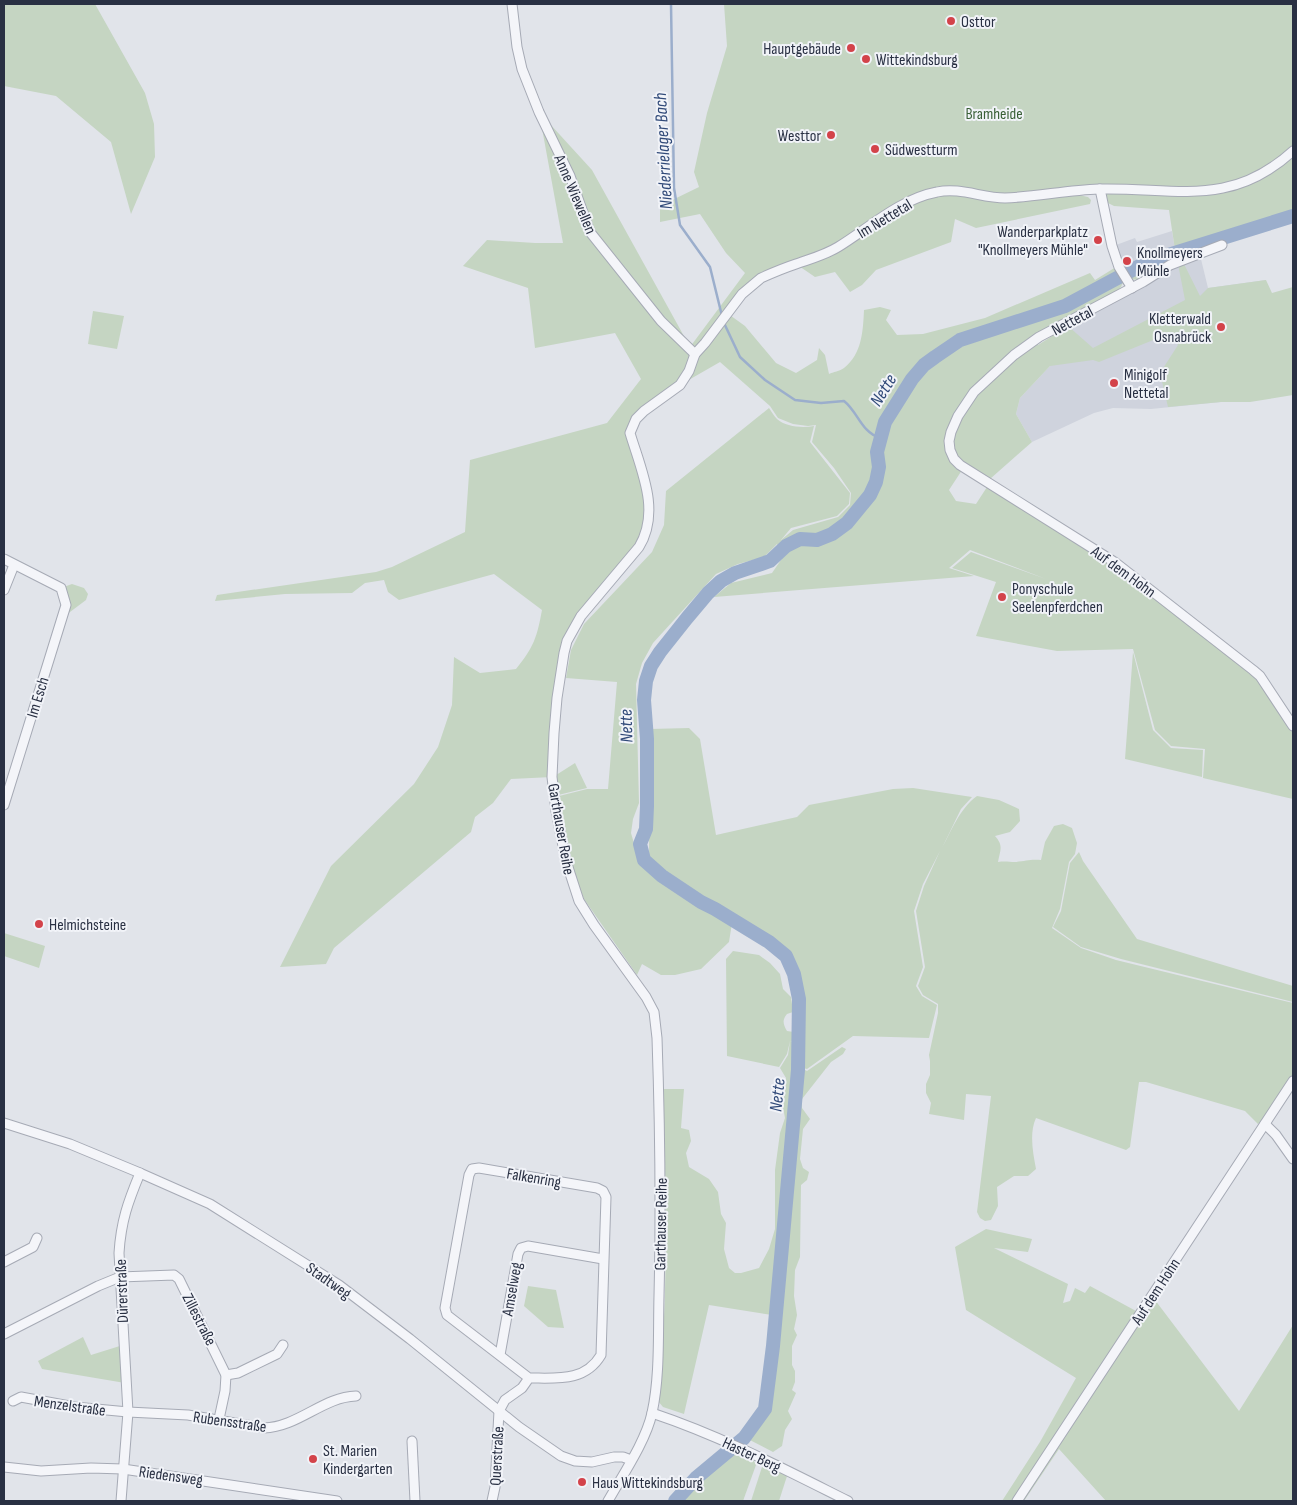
<svg xmlns="http://www.w3.org/2000/svg" width="1297" height="1505" font-family="'Sofia Sans Condensed',sans-serif">
<style>
.built{fill:#cfd3dd}
.green{fill:#c5d5c2}
.lines{fill:none;stroke-linecap:round;stroke-linejoin:round}
.stream{stroke:#9baecc;stroke-width:2.5}
.river{stroke:#9baecc;stroke-width:14}
.minor-casing{stroke:#a6aab5;stroke-width:11}
.minor{stroke:#f4f5f9;stroke-width:9}
.poi-dot{fill:#d3434a;stroke:#f1f3f8;stroke-width:2}
.labels{text-anchor:middle;stroke-width:4;stroke-linejoin:round;paint-order:stroke}
.poi-label{font-size:16px;fill:#293043;stroke:#f1f3f8;text-anchor:start}
.park-label{font-size:16px;fill:#395f36;stroke:#f1f3f8}
.street-label{font-size:16px;fill:#293043;stroke:#f1f3f8}
.water-label{font-size:18px;font-style:italic;fill:#314a79;stroke:#f1f3f8}
</style>
<rect width="100%" height="100%" fill="#e1e4ea"/>
<!-- built -->
<g class="built">
<path d="M1172,231l3,19 -27,8 -23,13 -9,-26 19,-7 2,4z"/>
<path d="M1200,255l8,33 58,-8 -16,122h-29l-70,7 -38,-1 -19,5 -62,29 -16,-28 4,-16 30,-32 18,-40 102,-59z"/>
</g>
<!-- green -->
<g class="green">
<path d="M4,4h91l50,89 9,31 1,33 -24,57 -20,-72 -55,-46 -52,-10z"/>
<path d="M724,4h569v210l-38,10 -80,26 -6,-40 -55,-4 -6,-3 -3,-6 7,-11 -33,9 9,2 3,3 -1,4 -114,24 -21,-9 -4,23 -75,28 -14,15 -12,7 -15,-20 -20,5 -19,-13 -36,14 -33,35 18,13 31,37 20,10 21,-13 2,-12 6,7 4,19c4,-2 11,-3 15,-6 18,-14 19,-37 20,-58l16,-3 11,3 -5,10 11,15 26,-1 62,-16 105,-45 5,7 21,-13 8,13 -3,7 -4,4 -84,45 5,9 30,-19 25,22 92,-48 -7,-36 5,-2 17,34 8,-8 58,-8 6,13 21,-6v108l-43,7h-29l-53,5 -8,-34 18,-28 -5,-13 -74,30 -6,-2 -43,6 -30,32 -4,16 16,28 -42,37 -24,-15 -17,26 7,11 20,3 11,-17 124,78 144,111 38,57v66l-90,-21 2,-29 -34,-3 -16,-16 -22,-81 -76,2 -81,-15 20,-54 -44,-14 19,-16 75,27 -76,-29 -21,18 25,8 -260,21 17,-14 41,-10 11,-16 -6,-13 -13,13 -26,7 -22,10 -63,69 -11,20 -6,21 3,119 -6,16 -2,14 9,31 60,42 32,17 -3,19 -28,27 -26,6h-14l-19,-11 -5,11 -53,-76 -10,-26 -15,-77 28,-7h21l9,-107 -51,-4 5,-28 13,-26 68,-72 12,-27 2,-34 103,-83c2,3 5,8 8,11 9,8 25,9 37,7l-4,16 40,51 -1,11 -12,12 -46,12 -10,12 12,-10 45,-13 12,-12 1,-12 -17,-25 -22,-26 4,-17 -8,1 -15,-2 -15,-6 -8,-12 -50,-44 -40,23 -48,40 15,68 -2,44 -78,104 -14,136 22,-14 12,25 -33,8 -2,-19 -41,2 -18,24 -18,14 -4,15 -137,116 -8,16 -46,3 51,-101 83,-82 24,-37 14,-42 2,-48 26,16 36,-4c18,-22 21,-32 26,-59l-48,-36 -95,26 -11,-8 -4,-12 -19,3 -13,10 -67,1 -70,7 2,-6 159,-23 16,-5 73,-35 5,-72 137,-37 34,-44 -26,-46 -80,15 -7,-60 -65,-22 24,-26 48,3h28l-24,-131 53,58 98,177 55,-74 -19,-20 -26,-39 -40,8v-16l39,-19 -5,-15 13,-59 20,-67z"/>
<path d="M1283,221l-1,4 -61,18 -83,37 -8,-1 -2,-2 22,-14z"/>
<path d="M93,311l31,5 -7,33 -29,-5z"/>
<path d="M72,584l12,4 4,6 -2,6 -24,18 3,-13 -4,-17z"/>
<path d="M1133,652l20,78 18,18 32,2 -1,27 -77,-18z"/>
<path d="M689,728l11,11 16,96 81,-18 12,-12 84,-16 20,-1 59,9 -11,12 -20,41c10,-18 18,-41 36,-54l22,4 20,9 1,12 -10,11 -15,4c9,10 5,14 3,26 7,-1 11,0 17,0 11,-1 15,-3 26,-2l4,-18 9,-16 9,-2 9,4 5,15 -2,11 -6,8 -9,47 -8,19 29,20 35,12 177,43v72l-27,41 -8,8 -13,-13 -99,-29h-7l-9,65 -4,3 -90,-32c-7,15 -3,35 0,51l-8,7h-14l-17,11 1,19 -7,14 -6,1 -5,-3 -3,-6 14,-116 -25,-2 -2,26 -35,-6 2,-11 -5,-10v-9l4,-9v-14l-1,-6 9,-42v-9l-15,-9 -5,-9 7,-19 -9,-56 8,-25 16,-35 -17,33 -9,27 9,56 -7,19 6,10 15,9 -8,33 -76,-2 -46,33 -4,-1c1,-34 5,-72 -11,-104 -3,-7 -9,-12 -14,-18l-125,-80 -4,-7 1,-130z"/>
<path d="M1079,852l4,9 54,78 156,47v16l-172,-43 -40,-12 -28,-20 8,-16 9,-48z"/>
<path d="M4,933l41,13 -6,22 -35,-12z"/>
<path d="M733,951l26,4 11,8 10,11 3,15 8,8 2,15 -6,2c-5,6 -4,10 0,17l7,1 -1,10 -3,-1 4,2 9,26 4,2 35,-24 4,2 -3,5 -12,8 -29,37v9l8,11 -7,10 -3,30 3,9 6,4 -2,8 -6,5 -1,72 -5,13 -1,26 3,19 -3,14 3,6 -5,11v19l3,6v11l-3,8 4,3 -8,18 4,8 -7,11 -3,16 -9,6 -31,-16 20,-28 8,-61 2,-32 -63,-10 -25,109 -21,-7 -5,-6c11,-104 8,-208 5,-312h21l-3,39 8,2 2,11 -5,12 3,14 20,12 9,13 3,22 5,9 -2,26 5,19 6,5h6l18,-5 10,-19 6,-20v-59l5,-37 5,-15 -2,-11 3,-29 -6,-10 8,-13 2,-14 -3,13 -8,13 -52,-11 -1,-97z"/>
<path d="M986,1229l46,10 -4,13 -34,-4 74,36 -5,19 7,-2 5,-13 10,5 5,-7 46,25 -124,190h-10l38,-59 36,-64 -110,-68 -11,-63z"/>
<path d="M528,1286l28,4 8,38 -16,-1 -24,-21z"/>
<path d="M1155,1300l84,111 54,-86v176h-187l-47,-52 -35,52h-4z"/>
<path d="M83,1337l8,18 32,-10 2,38 -83,-14 -4,-8z"/>
<path d="M728,1448l26,13 2,4 -13,36h-72l19,-20z"/>
<path d="M767,1466l20,10 -8,25h-28l11,-34z"/>
</g>
<g class="lines">
<!-- stream -->
<g class="stream">
<path d="M671,4l3,184 6,37 30,42 12,49"/>
<path d="M724,323l16,34 25,23 30,20 26,3 23,-2c14,11 17,31 36,37"/>
</g>
<!-- river -->
<path class="river" d="M675,1501l21,-23 48,-40 21,-29 8,-63 25,-276 1,-71 -5,-25 -8,-18 -17,-14 -54,-33 -14,-7 -39,-26 -18,-16 -4,-16 6,-15 1,-23v-67l-3,-39 2,-19 5,-15 9,-14 27,-34 21,-25 13,-12 14,-8 35,-12 16,-15 14,-7 17,1 15,-6 15,-11 23,-28 6,-13 3,-15 -2,-15 8,-30 27,-43 12,-14 11,-8 25,-17 105,-34 84,-45 144,-45"/>
<defs>
<g id="minor">
<path d="M512,4l5,43 5,22 17,43 31,64 20,56 71,89 34,33"/>
<path d="M1100,189l12,57 7,21 13,21"/>
<path d="M1222,245l-52,20 -27,17 -104,55 -25,18 -40,37 -16,24 -7,16 -2,9 1,9 4,9 6,6 156,98 137,107 7,6 33,50"/>
<path d="M4,559l57,29 5,17 -62,200"/>
<path d="M4,590l10,-25"/>
<path d="M4,1123l66,21 70,29 70,31 129,81 71,54 109,88 42,29 14,5 17,1 22,-5h9l8,3"/>
<path d="M1265,1124l11,11 17,24"/>
<path d="M4,1262l29,-15 4,-9"/>
<path d="M4,1334l94,-48 22,-9 54,-2 5,4 47,96 -1,16 -6,28"/>
<path d="M500,1355l18,-101 3,-6 7,-2 75,13"/>
<path d="M226,1375l12,-2 39,-19 6,-9"/>
<path d="M13,1401l8,-4 54,10 53,5 60,3 76,13c34,-1 59,-31 92,-32"/>
<path d="M652,1413c69,23 132,56 196,88"/>
<path d="M412,1441l3,60"/>
<path d="M4,1467l37,4 50,-3 32,1 214,32"/>
<path d="M121,1501l7,-89 -9,-159c2,-32 9,-51 21,-80"/>
<path d="M492,1501l3,-14 4,-76 6,-11 17,-12 7,-10 -82,-63 -2,-7 24,-133 3,-6 7,-1 118,20 6,3 3,6 -5,158c-16,27 -44,23 -72,23"/>
<path d="M608,1501c14,-25 38,-60 44,-88 8,-37 6,-78 7,-117 2,-86 1,-172 -2,-258l-3,-26 -8,-15 -52,-72 -15,-24 -13,-40 -10,-50 -4,-34 2,-44 3,-35 7,-45 3,-12 14,-25 58,-69c22,-36 2,-77 -9,-114l6,-14 8,-8 36,-26 9,-14 6,-17 10,-11 37,-49 19,-16c11,-5 23,-10 35,-14 14,-5 29,-9 42,-17 31,-19 62,-48 99,-55 23,-5 45,6 68,6 31,-1 62,-8 94,-9 76,-2 130,20 194,-38"/>
<path d="M1017,1501l276,-420"/>
</g>
</defs>
<!-- minor casing -->
<use href="#minor" class="minor-casing"/>
<!-- minor -->
<use href="#minor" class="minor"/>
</g>
<!-- markers -->
<g class="poi-dot">
<circle cx="951" cy="21" r="5"/>
<circle cx="851" cy="48" r="5"/>
<circle cx="866" cy="59" r="5"/>
<circle cx="831" cy="135" r="5"/>
<circle cx="875" cy="149" r="5"/>
<circle cx="1098" cy="240" r="5"/>
<circle cx="1127" cy="261" r="5"/>
<circle cx="1221" cy="327" r="5"/>
<circle cx="1114" cy="383" r="5"/>
<circle cx="1002" cy="597" r="5"/>
<circle cx="39" cy="924" r="5"/>
<circle cx="313" cy="1459" r="5"/>
<circle cx="582" cy="1482" r="5"/>
</g>
<g class="labels">
<!-- poi labels -->
<g class="poi-label">
<text x="961" y="27">Osttor</text>
<text x="841" y="54" text-anchor="end">Hauptgebäude</text>
<text x="876" y="65">Wittekindsburg</text>
<text x="821" y="141" text-anchor="end">Westtor</text>
<text x="885" y="155">Südwestturm</text>
<text x="1088" y="237" text-anchor="end">Wanderparkplatz<tspan x="1088" dy="18">"Knollmeyers Mühle"</tspan></text>
<text x="1137" y="258">Knollmeyers<tspan x="1137" dy="18">Mühle</tspan></text>
<text x="1211" y="324" text-anchor="end">Kletterwald<tspan x="1211" dy="18">Osnabrück</tspan></text>
<text x="1124" y="380">Minigolf<tspan x="1124" dy="18">Nettetal</tspan></text>
<text x="1012" y="594">Ponyschule<tspan x="1012" dy="18">Seelenpferdchen</tspan></text>
<text x="49" y="930">Helmichsteine</text>
<text x="323" y="1456">St. Marien<tspan x="323" dy="18">Kindergarten</tspan></text>
<text x="592" y="1488">Haus Wittekindsburg</text>
</g>
<!-- park labels -->
<g class="park-label">
<text x="994" y="119">Bramheide</text>
</g>
<!-- street labels -->
<g class="street-label">
<text transform="translate(576 194) rotate(67)" y="6">Anne Wiewellen</text>
<text transform="translate(884 218) rotate(-31)" y="6">Im Nettetal</text>
<text transform="translate(1072 320) rotate(-28)" y="6">Nettetal</text>
<text transform="translate(1124 571) rotate(36)" y="6">Auf dem Hohn</text>
<text transform="translate(37 697) rotate(-73)" y="6">Im Esch</text>
<text transform="translate(562 829) rotate(80)" y="6">Garthauser Reihe</text>
<text transform="translate(534 1177) rotate(10)" y="6">Falkenring</text>
<text transform="translate(660 1224) rotate(-89)" y="6">Garthauser Reihe</text>
<text transform="translate(329 1280) rotate(35)" y="6">Stadtweg</text>
<text transform="translate(511 1289) rotate(-80)" y="6">Amselweg</text>
<text transform="translate(121 1291) rotate(-92)" y="6">Dürerstraße</text>
<text transform="translate(1155 1291) rotate(-57)" y="6">Auf dem Hohn</text>
<text transform="translate(200 1319) rotate(63)" y="6">Zillestraße</text>
<text transform="translate(70 1405) rotate(8)" y="6">Menzelstraße</text>
<text transform="translate(230 1421) rotate(8)" y="6">Rubensstraße</text>
<text transform="translate(752 1454) rotate(25)" y="6">Haster Berg</text>
<text transform="translate(496 1456) rotate(-87)" y="6">Querstraße</text>
<text transform="translate(171 1475) rotate(8)" y="6">Riedensweg</text>
</g>
<!-- water labels -->
<g class="water-label">
<text transform="translate(663 151) rotate(-93)" y="6">Niederrielager Bach</text>
<text transform="translate(883 390) rotate(-58)" y="6">Nette</text>
<text transform="translate(626 726) rotate(-92)" y="6">Nette</text>
<text transform="translate(777 1095) rotate(-84)" y="6">Nette</text>
</g>
</g>
<!-- border -->
<rect width="1297" height="1505" fill="none" stroke="#293043" stroke-width="10"/>
</svg>
